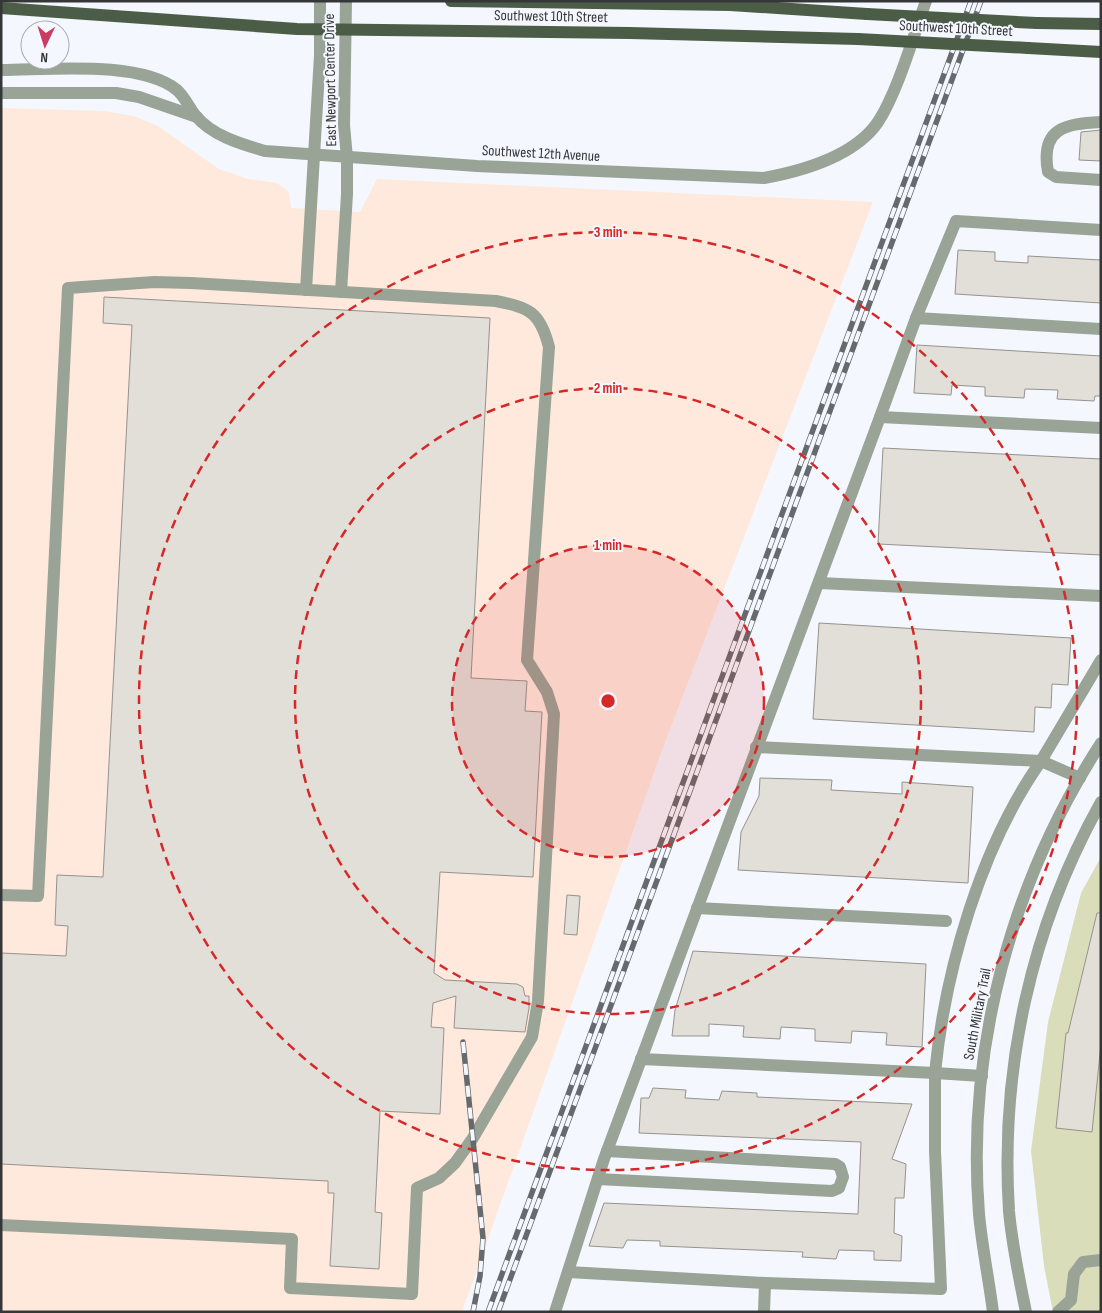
<svg xmlns="http://www.w3.org/2000/svg" width="1102" height="1313" font-family="'Sofia Sans Condensed',sans-serif">
<style>
.industrial{fill:#ffe9dc}
.green{fill:#daddba}
.building{fill:#e2ded8;stroke:#96928d}
.lines{fill:none;stroke-linecap:round;stroke-linejoin:round}
.minor{stroke:#99a396;stroke-width:12}
.major{stroke:#4c5d47;stroke-width:12}
.rail-casing{stroke:#676a6d;stroke-width:5.5}
.rail{stroke:#f4f8fe;stroke-width:4;stroke-dasharray:11;stroke-linecap:butt}
.major-bridge{stroke:#4c5d47;stroke-width:12}
.ring{fill:none;stroke:#d62828;stroke-width:2.5;stroke-dasharray:9 6}
.labels{text-anchor:middle;stroke-width:4;stroke-linejoin:round;paint-order:stroke}
.street-label{font-size:15px;fill:#343638;stroke:#f4f8fe}
.centre{fill:#d62828;stroke:#f4f8fe;stroke-width:2.5}
.ring-label{font-size:15px;text-anchor:middle;font-weight:bold;fill:#d62828;stroke:#f4f8fe;stroke-width:4;stroke-linejoin:round;paint-order:stroke}
</style>
<rect width="100%" height="100%" fill="#f4f8fe"/>
<!-- industrial -->
<path class="industrial" d="M1,108l103,3 30,5 24,10 61,43 29,10 29,4 12,9 2,16 69,4 17,-33 496,23 -211,548 -200,562h-461z"/>
<!-- green -->
<path class="green" d="M1101,857v455h-48l-9,-46 -13,-115 17,-129 33,-129z"/>
<!-- building -->
<g class="building">
<path d="M1101,130v31l-22,-1 2,-28z"/>
<path d="M958,250l37,2v9l33,2v-7l73,4v43l-146,-9z"/>
<path d="M104,297l386,21 -19,360 56,3 -2,30 17,1 -9,165 -93,-5 -6,101 11,7 72,4 6,3 2,9h4v12l-4,24 -71,-4 2,-32 -23,7 -2,24 13,1 -4,86 -60,-3 -5,101 7,1 -3,56 -49,-3 4,-73h-6v-12l-327,-17v-211l65,3 2,-30 -13,-1 2,-50 46,2 29,-552 -29,-2z"/>
<path d="M917,345l184,11v40h-6l-1,5 -37,-2 1,-9 -33,-1 -1,9 -39,-2v-9l-33,-2 -1,10 -37,-2z"/>
<path d="M883,448l218,11v96l-223,-11z"/>
<path d="M819,623l252,15 -3,47 -16,-1 -1,24 -16,-1 -1,25 -221,-13z"/>
<path d="M760,778l72,2 -1,10 71,4v-12l71,5 -5,96 -230,-13 3,-38 18,-36z"/>
<path d="M567,895l13,1 -3,39 -13,-1z"/>
<path d="M1097,913h4v131l-9,88 -36,-4 10,-95h2z"/>
<path d="M693,951l233,13 -4,83 -36,-2 1,-12 -35,-2 -1,12 -36,-2v-12l-34,-2 -1,12 -37,-2 1,-11 -35,-2v12h-37l3,-26z"/>
<path d="M653,1088l33,2 -1,8 34,2 3,-9 35,2v4l155,7 -20,55 14,5 -2,34h-9l-1,35 8,3 -1,25 -27,-1v-9l-35,-1 -3,9 -34,-2 1,-5 -143,-6v-5l-33,-1 -4,8 -34,-2 15,-43 254,11 3,-72 -222,-9 2,-35h8z"/>
</g>
<g class="lines">
<!-- minor -->
<g class="minor">
<path d="M1,70c47,0 139,-10 176,20 7,6 12,17 18,25 17,21 46,29 70,36l212,15 287,12c38,-7 90,-21 114,-56 20,-31 35,-85 48,-121"/>
<path d="M1,93h115l23,4 58,20"/>
<path d="M1101,122c-36,2 -61,6 -53,50l8,5 45,3"/>
<path d="M306,290l14,-235v-54"/>
<path d="M341,292l6,-98v-36l-3,-33 2,-124"/>
<path d="M916,318l40,-97 145,9"/>
<path d="M1101,329l-185,-11 -36,99 221,11"/>
<path d="M819,583l282,13"/>
<path d="M756,747l285,14 60,-101"/>
<path d="M1,895l37,1 30,-608 86,-6 37,1 305,18c34,7 44,11 53,46l-22,313 20,32 7,22 -16,287 -6,36 -59,101 -18,25 -16,15 -22,10 -5,106 -122,-6 2,-49 -291,-14"/>
<path d="M697,908l249,13"/>
<path d="M641,1059l294,14c10,-103 46,-227 106,-312l39,17"/>
<path d="M598,1179l234,12 7,-3 4,-11 -3,-10 -5,-3 -228,-13"/>
<path d="M568,1272l197,11 176,6 -6,-138v-78l47,3"/>
<path d="M555,1312l49,-153 276,-742"/>
<path d="M764,1312l1,-29"/>
<path d="M993,1312c-4,-32 -11,-65 -14,-98 -13,-165 32,-332 122,-471"/>
<path d="M1026,1312c-7,-34 -14,-67 -17,-101 -9,-143 22,-284 92,-409"/>
<path d="M1058,1312l13,-12 3,-26 9,-12 18,-2"/>
</g>
<!-- major -->
<g class="major">
<path d="M451,1l279,4 137,9"/>
<path d="M1,8l296,21 333,4 228,6"/>
<path d="M1037,23l64,1"/>
<path d="M1028,48l73,4"/>
</g>
<defs>
<g id="rail">
<path d="M463,1042l20,196 -3,38 -7,36"/>
<path d="M488,1312l483,-1311"/>
<path d="M498,1312l483,-1311"/>
</g>
</defs>
<!-- rail casing -->
<use href="#rail" class="rail-casing"/>
<!-- rail -->
<use href="#rail" class="rail"/>
<!-- major-bridge -->
<g class="major-bridge">
<path d="M867,14l170,9"/>
<path d="M858,39l170,9"/>
</g>
</g>
<!-- distance rings -->
<circle cx="608" cy="701" r="156" fill="#d62828" fill-opacity=".12"/>
<g class="ring">
<circle cx="608" cy="701" r="156"/>
<circle cx="608" cy="701" r="313"/>
<circle cx="608" cy="701" r="469"/>
</g>
<g class="labels">
<!-- street labels -->
<g class="street-label">
<text transform="translate(551 16) rotate(1)" y="5">Southwest 10th Street</text>
<text transform="translate(956 28) rotate(3)" y="5">Southwest 10th Street</text>
<text transform="translate(330 80) rotate(-91)" y="5">East Newport Center Drive</text>
<text transform="translate(541 153) rotate(3)" y="5">Southwest 12th Avenue</text>
<text transform="translate(977 1014) rotate(-79)" y="5">South Military Trail</text>
</g>
</g>
<circle cx="608" cy="701" r="8" class="centre"/>
<g class="ring-label">
<text x="608" y="237">3 min</text>
<text x="608" y="393">2 min</text>
<text x="608" y="550">1 min</text>
</g>
<!-- border -->
<rect width="1102" height="1313" fill="none" stroke="#343638" stroke-width="5"/>
<!-- north arrow -->
<g transform="translate(45 45) rotate(184)"><circle r="24" fill="#f4f8fe" stroke="#a7aaaf"/>
<path d="M0-4L9 19L0 12L-9 19Z" fill="#cb3c64"/>
<text y="-8" font-size="14" font-weight="bold" text-anchor="middle" fill="#343638">N</text>
</g>
</svg>
